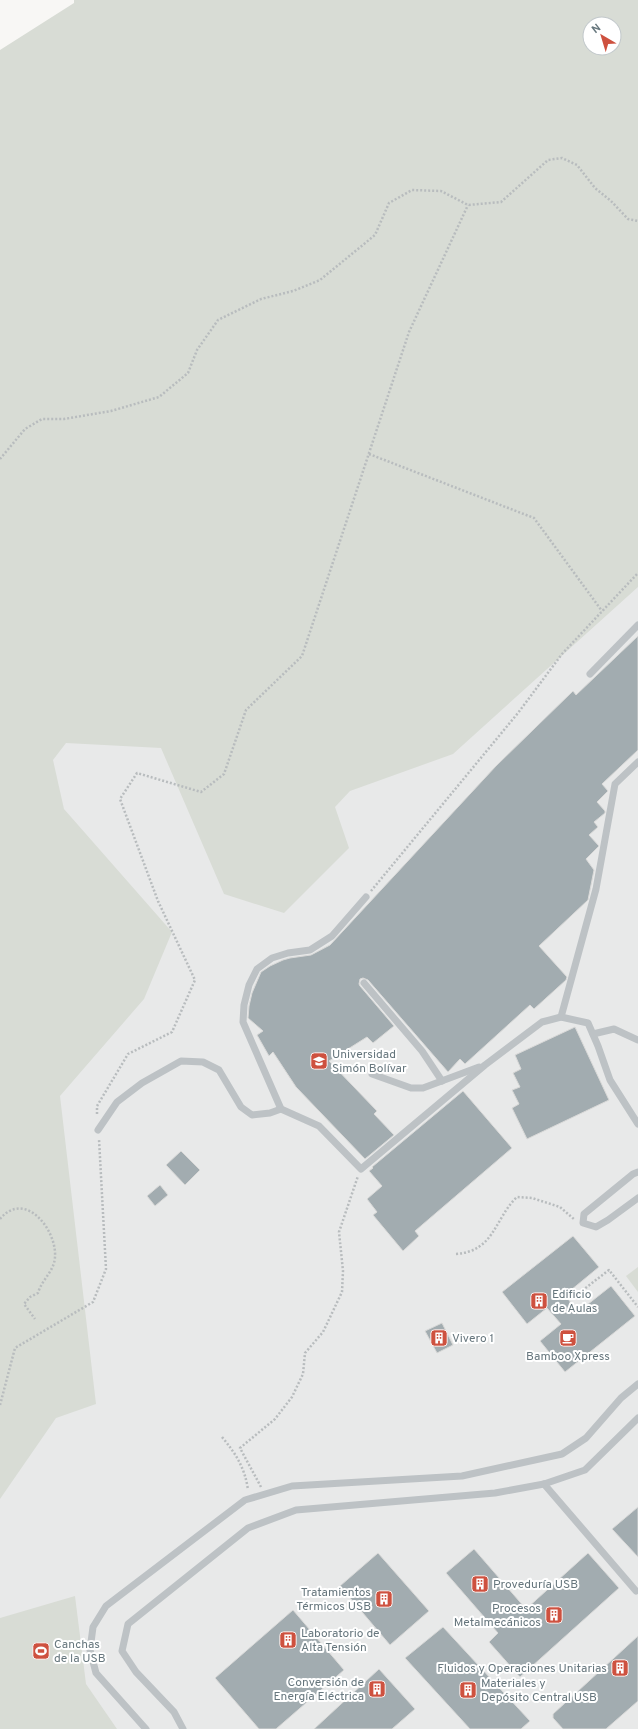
<svg xmlns="http://www.w3.org/2000/svg" width="638" height="1729" font-family="Overpass,sans-serif">
<style>
.built{fill:#e8e9e9}
.green{fill:#d8dcd5;fill-rule:evenodd}
.building{fill:#a2acb0;stroke:#d9d9d8}
.lines{fill:none;stroke-linecap:round;stroke-linejoin:round}
.path{stroke:#b8bcbe;stroke-width:2.5;stroke-dasharray:2 2;stroke-linecap:butt}
.lane{stroke:#bdc2c5;stroke-width:7}
.labels{text-anchor:middle;stroke-width:4;stroke-linejoin:round;paint-order:stroke}
.poi-label{font-size:12px;fill:#66767d;stroke:#fff;text-anchor:start}
</style>
<rect width="100%" height="100%" fill="#f8f7f5"/>
<!-- built -->
<path class="built" d="M638,128v1601h-638v-1335z"/>
<!-- green -->
<g class="green">
<path d="M74,0h564v587l-185,167 -103,37 -15,16 14,41 -65,65 -60,-19 -63,-146 -95,-5 -13,17 11,49 108,123 -28,67 -84,97 36,308 -40,14 -56,81v-1449l74,-47zM590,24h24v24h-24z"/>
<path d="M638,1267v25l-12,-16z"/>
<path d="M75,1596l11,88 31,45h-117v-111z"/>
</g>
<!-- building -->
<g class="building">
<path d="M638,636v114l-36,34 6,7 -11,11 8,9v2l-11,9 4,5 -9,8 10,11 -13,13 8,11 -6,30 -49,46 28,31 -1,3 -32,29 -4,-4 -65,59 -5,-5 -12,13 -80,-92 -5,-2 -3,1 -1,5 1,2 34,40 -21,17 -6,-6 -38,24 48,50 -3,3 20,21 -29,24 -69,-72 -23,-35 -4,4 -12,-21 6,-4 -15,-13 1,-12 3,-13 9,-21 9,-6 13,-6 7,-2 21,-3 19,-10 166,-179 77,-75 3,4z"/>
<path d="M575,1027l34,73 -82,39 -15,-31 7,-4 -7,-14 8,-3 -7,-14 8,-4 -6,-14z"/>
<path d="M463,1091l49,57 -97,83 4,5 -16,15 -30,-36 4,-3 -10,-13 15,-13 -13,-15 4,-3 -1,-1z"/>
<path d="M181,1151l19,19 -15,15 -19,-20z"/>
<path d="M160,1185l8,10 -13,11 -8,-10z"/>
<path d="M573,1236l26,31 -34,28 13,17 33,-26 24,30 -70,56 -25,-31 21,-17 -14,-16 -20,16 -25,-32z"/>
<path d="M442,1323l11,22 -16,8 -12,-22z"/>
<path d="M638,1507v50l-26,-28z"/>
<path d="M474,1549l52,60 62,-56 31,35 -99,89 -31,-35 9,-9 -52,-60z"/>
<path d="M378,1553l51,58 -39,34 -50,-59z"/>
<path d="M293,1610l51,60 -68,59h-17l-44,-51z"/>
<path d="M443,1627l87,94 -9,8h-51l-65,-71z"/>
<path d="M638,1636v65l-32,28h-43l-10,-11v-4z"/>
<path d="M379,1669l36,40 -23,20h-78z"/>
</g>
<g class="lines">
<!-- path -->
<g class="path">
<path d="M369,454l165,64 68,93"/>
<path d="M0,459l25,-30 17,-10h22l47,-8 48,-14 29,-24 9,-23 21,-30 43,-21 32,-8 27,-11 55,-45 14,-32 23,-13 29,1 27,14 33,-3 47,-42 14,-2 15,7 18,23 16,13 17,18 10,2"/>
<path d="M371,891l147,-178 44,-59 76,-81"/>
<path d="M97,1114v-8l31,-52 44,-22 23,-52 -37,-79 -38,-102 17,-26 64,19 23,-18 22,-64 56,-54 107,-324 59,-127"/>
<path d="M0,1219c25,-30 57,11 55,38 -1,15 -13,22 -17,36l-8,4 -6,7 11,15"/>
<path d="M456,1254c39,-3 38,-35 61,-57l15,1 28,9 15,13"/>
<path d="M579,1293l30,-23 29,37"/>
<path d="M0,1405l15,-57 78,-46 13,-33 -7,-130"/>
<path d="M222,1437c14,17 23,31 26,53"/>
<path d="M261,1487l-21,-39 35,-29 17,-22 11,-23 2,-21 18,-21 19,-40 1,-21 -4,-39 19,-56"/>
</g>
<!-- lane -->
<g class="lane">
<path d="M590,674l48,-49"/>
<path d="M366,897l-34,39 -22,14 -22,3 -16,5 -15,11 -8,16 -5,20 -1,17 38,87 38,17 42,43 124,-104 57,-43 19,-5 27,6 10,23 12,34 28,44"/>
<path d="M364,983l58,68 20,30"/>
<path d="M561,1017l35,-128 19,-105 23,-22"/>
<path d="M593,1034l21,-5 24,11"/>
<path d="M372,1074l39,14h12l56,-21"/>
<path d="M98,1130l19,-28 25,-19 39,-22 22,1 16,8 22,37 11,8 18,-2 11,-4"/>
<path d="M638,1172l-5,2 -49,40 -1,9 13,4 12,-7 30,-22"/>
<path d="M544,1484l92,107"/>
<path d="M146,1729l-50,-56 -6,-23 3,-23 13,-21 139,-106 47,-14 170,-10 100,-22 24,-16 35,-40 17,-14"/>
<path d="M183,1729l-9,-17 -38,-40 -14,-21 6,-27 120,-96 48,-18 199,-17 49,-9 41,-14 53,-52"/>
</g>
</g>
<!-- icons -->
<defs>
<symbol id="university-square" viewBox="-11 -11 22 22"><rect x="-9" y="-9" width="18" height="18" rx="4" fill="#ce513f" stroke="#fff"/><path d="M0-5L7-2L0 1L-7-2ZM-4 1L0 2.5L4 1V4Q0 6-4 4Z" fill="#fff"/></symbol>
<symbol id="building-square" viewBox="-11 -11 22 22"><rect x="-9" y="-9" width="18" height="18" rx="4" fill="#ce513f" stroke="#fff"/><path d="M-4-6H4V6H1V3H-1V6H-4ZM-2.5-4.3h1.7v1.8h-1.7ZM.8-4.3h1.7v1.8H.8ZM-2.5-1h1.7V.8h-1.7ZM.8-1h1.7V.8H.8Z" fill="#fff"/></symbol>
<symbol id="cafe-square" viewBox="-11 -11 22 22"><rect x="-9" y="-9" width="18" height="18" rx="4" fill="#ce513f" stroke="#fff"/><path d="M-5.5-4.5H6V0H3Q3 3.5 0 3.5H-2.5Q-5.5 3.5-5.5 0ZM3-3.2v2h1.7v-2ZM-6 4.5H4V6H-6Z" fill="#fff"/></symbol>
<symbol id="stadium-square" viewBox="-11 -11 22 22"><rect x="-9" y="-9" width="18" height="18" rx="4" fill="#ce513f" stroke="#fff"/><path d="M0-5a6.5 5 0 1 0 0 10a6.5 5 0 1 0 0-10ZM-3.5-1.8h7v3.6h-7Z" fill="#fff"/></symbol>
</defs>
<g fill-rule="evenodd">
<use href="#university-square" x="309" y="1051" width="20" height="20"/>
<use href="#building-square" x="529" y="1291" width="20" height="20"/>
<use href="#building-square" x="429" y="1328" width="20" height="20"/>
<use href="#cafe-square" x="558" y="1328" width="20" height="20"/>
<use href="#building-square" x="470" y="1574" width="20" height="20"/>
<use href="#building-square" x="374" y="1589" width="20" height="20"/>
<use href="#building-square" x="544" y="1605" width="20" height="20"/>
<use href="#building-square" x="278" y="1630" width="20" height="20"/>
<use href="#stadium-square" x="31" y="1641" width="20" height="20"/>
<use href="#building-square" x="610" y="1658" width="20" height="20"/>
<use href="#building-square" x="367" y="1679" width="20" height="20"/>
<use href="#building-square" x="458" y="1680" width="20" height="20"/>
</g>
<g class="labels">
<!-- poi labels -->
<g class="poi-label">
<text x="332" y="1058">Universidad<tspan x="332" dy="14">Simón Bolívar</tspan></text>
<text x="552" y="1298">Edificio<tspan x="552" dy="14">de Aulas</tspan></text>
<text x="452" y="1342">Vivero 1</text>
<text x="568" y="1360" text-anchor="middle">Bamboo Xpress</text>
<text x="493" y="1588">Proveduría USB</text>
<text x="371" y="1596" text-anchor="end">Tratamientos<tspan x="371" dy="14">Térmicos USB</tspan></text>
<text x="541" y="1612" text-anchor="end">Procesos<tspan x="541" dy="14">Metalmecánicos</tspan></text>
<text x="301" y="1637">Laboratorio de<tspan x="301" dy="14">Alta Tensión</tspan></text>
<text x="54" y="1648">Canchas<tspan x="54" dy="14">de la USB</tspan></text>
<text x="607" y="1672" text-anchor="end">Fluidos y Operaciones Unitarias</text>
<text x="364" y="1686" text-anchor="end">Conversión de<tspan x="364" dy="14">Energía Eléctrica</tspan></text>
<text x="481" y="1687">Materiales y<tspan x="481" dy="14">Depósito Central USB</tspan></text>
</g>
</g>
<!-- north arrow -->
<g transform="translate(602 36) rotate(322)"><circle r="19" fill="#ffffff" stroke="#c2c8cb"/>
<path d="M0-3L7 15L0 10L-7 15Z" fill="#ce513f"/>
<text y="-6" font-size="11" font-weight="bold" text-anchor="middle" fill="#66767d">N</text>
</g>
</svg>
